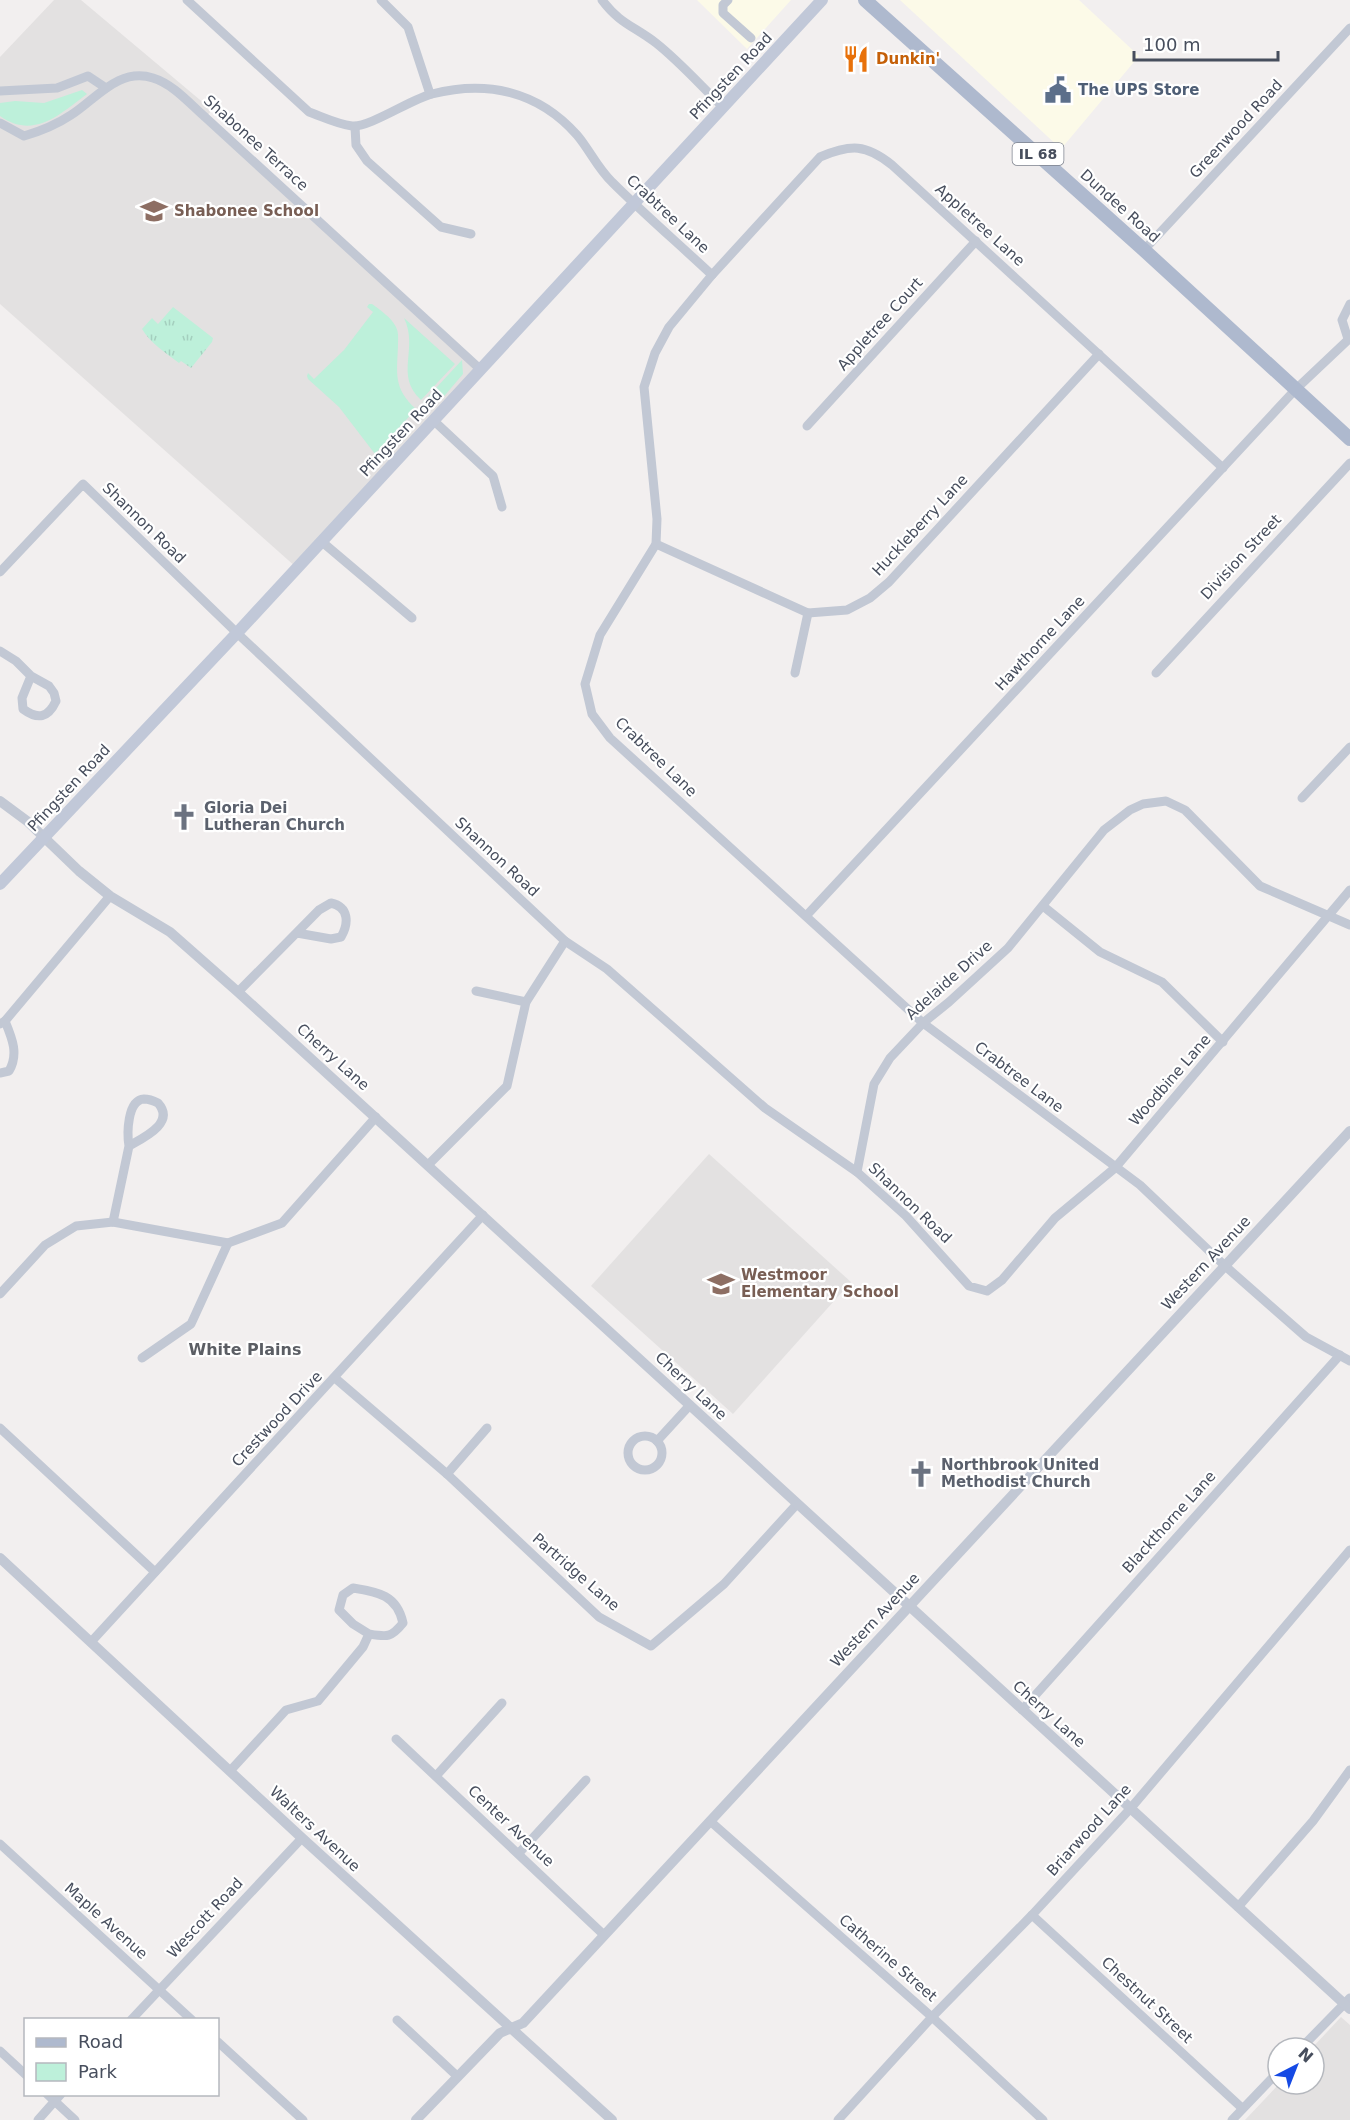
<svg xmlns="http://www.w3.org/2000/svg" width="1350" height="2120" font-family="'DejaVu Sans',sans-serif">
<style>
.commercial{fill:#fcfae8}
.education{fill:#e3e1e1}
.green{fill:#bdf0da}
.park{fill:url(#park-tufts)}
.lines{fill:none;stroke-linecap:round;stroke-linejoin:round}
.minor{stroke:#c2c8d4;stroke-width:9}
.tertiary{stroke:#c2c8d4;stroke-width:10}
.secondary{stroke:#c1c8d8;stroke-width:12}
.primary{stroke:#aeb9ce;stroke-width:14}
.labels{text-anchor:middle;stroke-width:4.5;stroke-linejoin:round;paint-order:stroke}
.shield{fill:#fff;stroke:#7e838e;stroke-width:1.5}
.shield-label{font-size:14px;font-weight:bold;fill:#474e5d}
.food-label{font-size:15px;font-weight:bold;fill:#c56008;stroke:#fff;text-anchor:start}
.street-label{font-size:15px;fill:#474e5d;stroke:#fff}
.service-label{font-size:15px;font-weight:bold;fill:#4e5e75;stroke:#fff;text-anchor:start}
.education-label{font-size:15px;font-weight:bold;fill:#785e54;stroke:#fff;text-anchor:start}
.worship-label{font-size:15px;font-weight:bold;fill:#5b616d;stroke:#fff;text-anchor:start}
.neighbourhood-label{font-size:16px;font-weight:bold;fill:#5b5e64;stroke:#fff}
</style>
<defs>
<pattern id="park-tufts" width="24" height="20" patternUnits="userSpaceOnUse" patternTransform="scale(1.5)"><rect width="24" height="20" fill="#bdf0da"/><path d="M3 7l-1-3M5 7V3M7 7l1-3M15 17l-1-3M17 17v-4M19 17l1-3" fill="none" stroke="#a4cfbe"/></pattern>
</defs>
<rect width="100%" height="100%" fill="#f2efef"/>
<!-- commercial -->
<g class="commercial">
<path d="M697,0h94l-44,49z"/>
<path d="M900,0h179l60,56 -78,93z"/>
</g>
<!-- education -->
<g class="education">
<path d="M54,0h27l131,110 -6,7 274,252 -183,199 -297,-264v-247z"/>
<path d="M709,1154l142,128 -118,132 -142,-128z"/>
<path d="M1341,2017l9,8v95h-105l34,-36h35v-36h-2z"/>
</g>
<!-- green -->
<g class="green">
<path d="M82,90l5,4c-27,20 -53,46 -87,22v-13l15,-2 29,2z"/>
<path d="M369,304h3c8,6 20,14 24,23 3,6 2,12 2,18 -1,29 -5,43 18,64l-41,45 -36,-47 -31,-28 -1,-3 1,-3 6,6 30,-29 29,-38 -6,-5z"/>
<path d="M404,318l51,46 -34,36c-27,-25 -2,-51 -17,-82z"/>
<path d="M462,360l1,14 -23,27 -8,4 -9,-3z"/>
</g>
<!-- park -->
<path class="park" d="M173,307l40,31 -1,4 -21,26 -10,-7 -2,2c-13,-10 -29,-20 -37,-34l10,-11 6,6z"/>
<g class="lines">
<!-- minor -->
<g class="minor">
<path d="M187,0l122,112c14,5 28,12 43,14 17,2 61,-28 80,-32 55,-14 106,-3 145,41 12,14 21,34 35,47 32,32 67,62 100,93"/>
<path d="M381,0l27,27 22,67"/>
<path d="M602,0c18,24 32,26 54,43 24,19 45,43 67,64"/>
<path d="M728,0l-5,5v8l28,25"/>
<path d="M0,91l57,-3 31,-12 18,12"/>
<path d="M0,123l24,13c17,-5 32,-11 47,-21 25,-16 48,-48 82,-37 20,6 37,26 52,39l275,252"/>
<path d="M355,127l1,18 11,16 74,66 30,7"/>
<path d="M1144,250l206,-222"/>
<path d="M1348,339l-6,-19 8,-16"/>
<path d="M433,420l60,56 9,31"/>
<path d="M807,426l169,-185"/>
<path d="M1223,468l-331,-303c-26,-21 -41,-21 -72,-8l-108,118 -43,52 -14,26 -11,34 13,132 -1,25 -56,91 -15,49 7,30 18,24 313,285 217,162 84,80 82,72 44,24"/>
<path d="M321,541l91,77"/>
<path d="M656,544l152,69 39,-3 23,-12 19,-16 210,-228"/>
<path d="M0,572l83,-88 154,149 328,308 42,28 158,139 92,64 49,44 63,70 18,5 15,-11 53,-62 60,-50 235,-278"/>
<path d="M0,651l16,10 15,15 18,10 5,7 2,8c-8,17 -18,19 -33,8l-1,-11 9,-22"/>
<path d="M795,673l13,-60"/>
<path d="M1156,673l194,-210"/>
<path d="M1302,798l48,-51"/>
<path d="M1043,906l57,46 62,30 61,60"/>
<path d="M806,916l489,-526 55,-52"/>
<path d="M476,991l50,11"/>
<path d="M238,992l81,-82 12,-7c18,4 18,20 10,34l-10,2 -34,-6"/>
<path d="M0,1024l5,-3 105,-125"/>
<path d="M0,1073l9,-2c10,-17 3,-33 -4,-50"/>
<path d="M428,1165l79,-79 19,-84 39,-61"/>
<path d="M857,1172l17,-88 16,-26 33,-35 26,-21 59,-54 96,-118 26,-20 13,-6 23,-3 19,9 75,76 90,39"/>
<path d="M113,1222l16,-76c14,-8 47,-23 29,-43 -4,-2 -10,-4 -14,-4 -17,1 -17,35 -15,47"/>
<path d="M0,1294l45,-49 31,-19 37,-4 115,21 54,-20 94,-106"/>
<path d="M142,1358l49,-34 37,-81"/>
<path d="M335,1378l112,96 152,143 52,29 73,-62 73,-80"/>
<path d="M0,1428l155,144"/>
<circle cx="645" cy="1453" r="17"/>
<path d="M657,1441l33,-36"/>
<path d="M447,1474l40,-46"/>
<path d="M91,1642l392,-427"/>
<path d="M1022,1710l318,-355"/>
<path d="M396,1739l208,196"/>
<path d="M230,1771l56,-61 32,-9 45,-54 6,-13c18,3 22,4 34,-11 -6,-28 -25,-31 -50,-35l-10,7 -4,15 14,14 16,10"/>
<path d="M436,1776l66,-73"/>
<path d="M710,1821l222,196 111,103"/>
<path d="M0,1844l192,176"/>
<path d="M519,1853l67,-73"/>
<path d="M1238,1907l75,-86 37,-51"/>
<path d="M1032,1915l210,193"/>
<path d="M131,2020l171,-182"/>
<path d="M397,2020l60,56"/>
<path d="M218,2042l85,78"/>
<path d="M1301,2048l49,-50"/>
<path d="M0,2051l26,24"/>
<path d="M47,2094l28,26"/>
<path d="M38,2120l23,-26"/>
<path d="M838,2120l94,-103 100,-102 98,-106 220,-259"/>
<path d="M1232,2120l46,-48"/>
</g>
<!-- tertiary -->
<g class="tertiary">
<path d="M0,801l27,20 52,50 31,25 60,36 68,60 1112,1017"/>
<path d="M0,1558l302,280 310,282"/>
<path d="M416,2120l84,-87 23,-10 827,-892"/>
</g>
<!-- secondary -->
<path class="secondary" d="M0,884l237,-251 585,-633"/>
<!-- primary -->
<path class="primary" d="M865,0l279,250 206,189"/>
</g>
<!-- icons -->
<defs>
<symbol id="restaurant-bare" viewBox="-9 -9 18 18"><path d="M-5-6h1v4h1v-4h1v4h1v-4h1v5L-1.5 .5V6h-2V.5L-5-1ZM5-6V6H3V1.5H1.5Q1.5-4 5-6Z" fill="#e8710a" stroke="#fff" stroke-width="2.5" paint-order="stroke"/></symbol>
<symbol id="civic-bare" viewBox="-9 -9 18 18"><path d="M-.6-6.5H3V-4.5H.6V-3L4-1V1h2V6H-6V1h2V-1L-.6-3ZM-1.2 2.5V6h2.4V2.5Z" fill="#5c6f8a" stroke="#fff" stroke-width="2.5" paint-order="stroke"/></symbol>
<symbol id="school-bare" viewBox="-9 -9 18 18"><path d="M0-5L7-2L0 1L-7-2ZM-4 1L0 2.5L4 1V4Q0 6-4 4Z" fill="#8d6e63" stroke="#fff" stroke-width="2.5" paint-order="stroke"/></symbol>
<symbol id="church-bare" viewBox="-9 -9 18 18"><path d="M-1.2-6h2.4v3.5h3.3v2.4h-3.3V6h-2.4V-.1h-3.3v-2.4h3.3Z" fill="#6b7280" stroke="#fff" stroke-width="2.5" paint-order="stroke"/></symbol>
</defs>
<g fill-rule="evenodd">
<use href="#restaurant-bare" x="837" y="40" width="38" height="38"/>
<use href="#civic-bare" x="1039" y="71" width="38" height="38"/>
<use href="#school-bare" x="135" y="192" width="38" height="38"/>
<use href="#church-bare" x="165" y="798" width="38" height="38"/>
<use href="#school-bare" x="702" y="1265" width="38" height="38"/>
<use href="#church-bare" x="902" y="1455" width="38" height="38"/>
</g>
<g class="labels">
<!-- shield labels -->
<rect class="shield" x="1012.5" y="143" width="51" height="22" rx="4.5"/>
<g class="shield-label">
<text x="1038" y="159">IL 68</text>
</g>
<!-- food labels -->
<g class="food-label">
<text x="876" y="64">Dunkin'</text>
</g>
<!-- street labels -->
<g class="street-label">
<text transform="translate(731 76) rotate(-47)" y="5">Pfingsten Road</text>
<text transform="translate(1236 129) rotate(-47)" y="5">Greenwood Road</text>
<text transform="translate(256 143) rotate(42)" y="5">Shabonee Terrace</text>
<text transform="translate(1120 206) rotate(42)" y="5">Dundee Road</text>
<text transform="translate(668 214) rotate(43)" y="5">Crabtree Lane</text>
<text transform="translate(980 225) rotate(42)" y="5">Appletree Lane</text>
<text transform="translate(880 324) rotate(-48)" y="5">Appletree Court</text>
<text transform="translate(401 433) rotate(-47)" y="5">Pfingsten Road</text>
<text transform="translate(144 523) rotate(44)" y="5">Shannon Road</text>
<text transform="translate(920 525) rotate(-47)" y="5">Huckleberry Lane</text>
<text transform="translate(1241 557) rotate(-47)" y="5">Division Street</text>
<text transform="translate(1040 643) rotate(-47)" y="5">Hawthorne Lane</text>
<text transform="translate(656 757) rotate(44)" y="5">Crabtree Lane</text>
<text transform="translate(69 788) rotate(-47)" y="5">Pfingsten Road</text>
<text transform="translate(497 857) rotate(43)" y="5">Shannon Road</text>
<text transform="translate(949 980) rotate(-42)" y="5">Adelaide Drive</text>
<text transform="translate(333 1057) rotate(42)" y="5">Cherry Lane</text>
<text transform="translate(1019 1077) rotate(37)" y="5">Crabtree Lane</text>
<text transform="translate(1170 1080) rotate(-49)" y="5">Woodbine Lane</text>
<text transform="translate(910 1203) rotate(44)" y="5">Shannon Road</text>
<text transform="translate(1206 1263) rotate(-47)" y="5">Western Avenue</text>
<text transform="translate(691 1386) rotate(43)" y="5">Cherry Lane</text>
<text transform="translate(277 1419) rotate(-47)" y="5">Crestwood Drive</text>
<text transform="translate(1169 1522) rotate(-48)" y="5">Blackthorne Lane</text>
<text transform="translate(576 1572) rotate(41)" y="5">Partridge Lane</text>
<text transform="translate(875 1620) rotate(-47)" y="5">Western Avenue</text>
<text transform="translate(1049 1714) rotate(42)" y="5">Cherry Lane</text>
<text transform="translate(511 1826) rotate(43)" y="5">Center Avenue</text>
<text transform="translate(315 1829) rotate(43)" y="5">Walters Avenue</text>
<text transform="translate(1089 1830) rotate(-48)" y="5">Briarwood Lane</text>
<text transform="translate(205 1918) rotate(-47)" y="5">Wescott Road</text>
<text transform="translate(106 1921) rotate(42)" y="5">Maple Avenue</text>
<text transform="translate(888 1958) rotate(41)" y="5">Catherine Street</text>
<text transform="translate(1147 2000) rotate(43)" y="5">Chestnut Street</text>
</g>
<!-- service labels -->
<g class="service-label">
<text x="1078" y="95">The UPS Store</text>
</g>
<!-- education labels -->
<g class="education-label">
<text x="174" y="216">Shabonee School</text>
<text x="741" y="1280">Westmoor<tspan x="741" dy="17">Elementary School</tspan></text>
</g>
<!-- worship labels -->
<g class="worship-label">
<text x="204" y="813">Gloria Dei<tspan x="204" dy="17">Lutheran Church</tspan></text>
<text x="941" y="1470">Northbrook United<tspan x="941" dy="17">Methodist Church</tspan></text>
</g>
<!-- neighbourhood labels -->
<g class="neighbourhood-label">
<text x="245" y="1355">White Plains</text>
</g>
</g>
<!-- legend -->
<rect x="24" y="2018" width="195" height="78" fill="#ffffff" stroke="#b5b8be" stroke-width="1.5"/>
<rect x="36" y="2038" width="30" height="9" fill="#aeb9ce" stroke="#b5b8be" stroke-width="1.5"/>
<text x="78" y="2048" font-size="18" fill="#474e5d">Road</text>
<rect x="36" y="2063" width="30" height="18" fill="#bdf0da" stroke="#b5b8be" stroke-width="1.5"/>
<text x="78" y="2078" font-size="18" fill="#474e5d">Park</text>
<!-- north arrow -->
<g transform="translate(1296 2066) rotate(42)"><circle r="28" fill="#ffffff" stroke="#b5b8be" stroke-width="1.5"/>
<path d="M0-4.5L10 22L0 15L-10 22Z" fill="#164ae4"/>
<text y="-9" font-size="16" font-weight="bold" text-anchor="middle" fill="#474e5d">N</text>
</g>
<!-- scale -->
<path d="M1134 51v9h144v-9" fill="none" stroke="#474e5d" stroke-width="3"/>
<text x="1143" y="51" font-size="18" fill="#474e5d" stroke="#ffffff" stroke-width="4.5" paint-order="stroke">100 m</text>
</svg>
